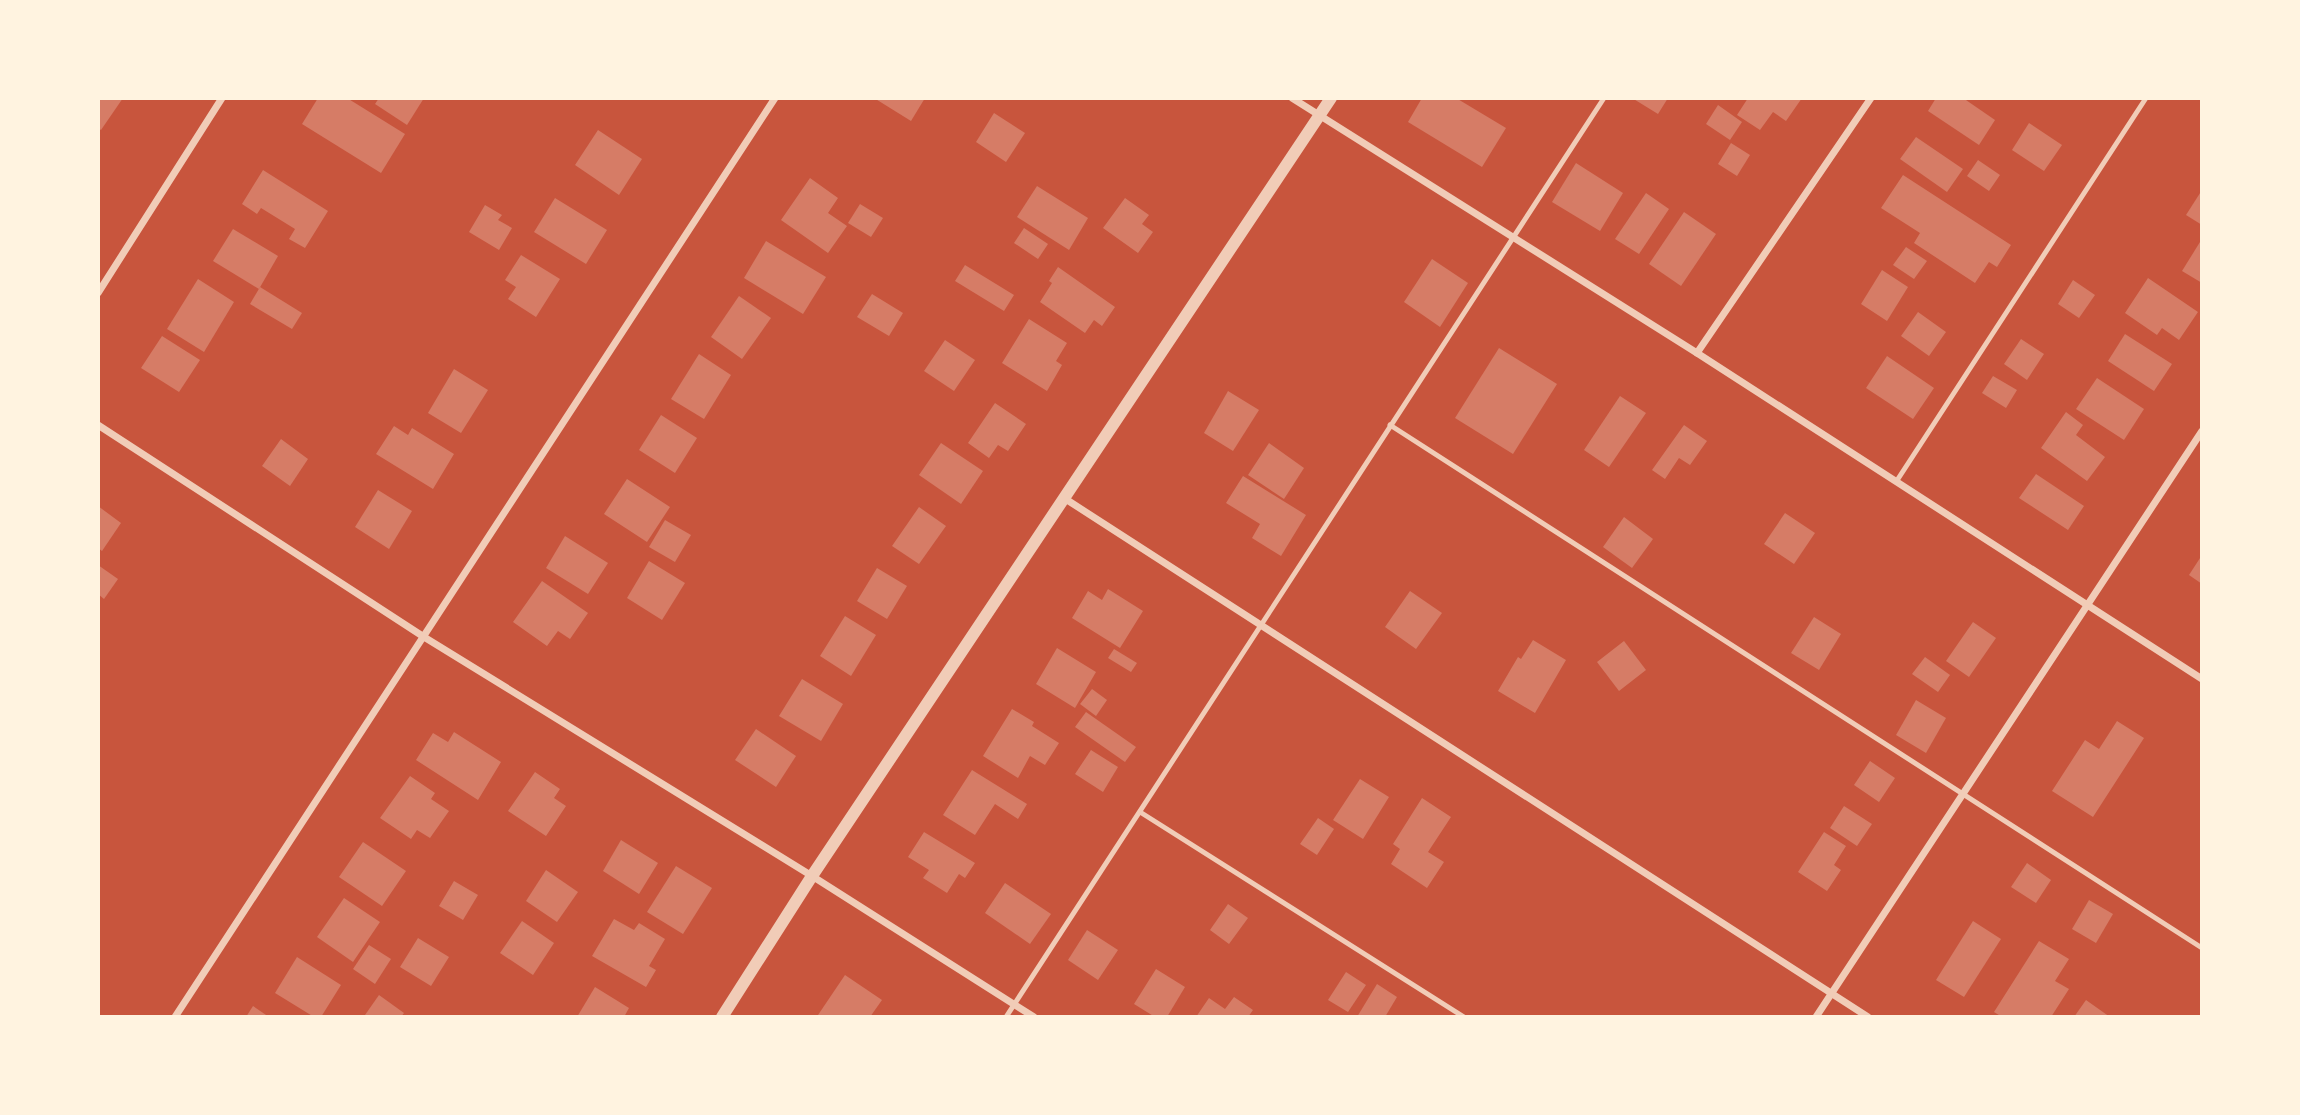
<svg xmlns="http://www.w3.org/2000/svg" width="2300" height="1115" font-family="'Titillium Web',sans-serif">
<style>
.building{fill:#d67c66}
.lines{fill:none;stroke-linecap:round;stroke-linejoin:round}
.service{stroke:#f1ccb7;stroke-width:5}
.minor{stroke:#f1ccb7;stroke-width:7}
.tertiary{stroke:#f1ccb7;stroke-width:12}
</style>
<rect width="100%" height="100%" fill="#c8553d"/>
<!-- building -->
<g class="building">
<path d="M98,98h25l-22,32 -3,-2z"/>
<path d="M318,98h29l58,36 -24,39 -79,-49z"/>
<path d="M379,98h45l-17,27 -32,-21z"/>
<path d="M874,98h51l-14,23z"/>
<path d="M1422,98h34l50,30 -24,39 -74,-45z"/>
<path d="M1632,98h36l-10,16z"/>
<path d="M1748,98h54l-16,23 -13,-9 -13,18 -23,-15z"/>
<path d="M1936,98h27l32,22 -16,25 -51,-34z"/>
<path d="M1718,105l24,17 -12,18 -24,-16z"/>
<path d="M994,113l31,20 -19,29 -30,-20z"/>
<path d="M2029,123l33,22 -18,26 -32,-21z"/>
<path d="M598,130l44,29 -23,36 -44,-30z"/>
<path d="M1916,137l47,32 -16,23 -47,-33z"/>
<path d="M1731,143l19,12 -13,21 -19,-12z"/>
<path d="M1978,160l22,15 -11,16 -22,-15z"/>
<path d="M1576,163l47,30 -23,38 -48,-29z"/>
<path d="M263,170l65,41 -23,37 -16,-9 6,-10 -34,-21 -4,6 -15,-10z"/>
<path d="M1903,175l108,70 -14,22 -8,-5 -14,21 -61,-40 6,-10 -39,-25z"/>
<path d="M810,178l28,20 -10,15 19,13 -19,27 -47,-33z"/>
<path d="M1037,186l51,32 -19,32 -52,-33z"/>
<path d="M2202,190v35l-16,-10z"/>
<path d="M1646,193l23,16 -30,45 -24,-15z"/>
<path d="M555,198l52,32 -21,34 -52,-32z"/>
<path d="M1125,198l24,17 -7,9 11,8 -15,21 -35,-25z"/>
<path d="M860,204l23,14 -12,19 -23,-14z"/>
<path d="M485,205l17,10 -4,5 14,8 -13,22 -30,-18z"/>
<path d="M1684,212l32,22 -35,52 -32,-22z"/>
<path d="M1024,228l24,16 -10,15 -24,-16z"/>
<path d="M233,229l45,27 -19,33 -46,-28z"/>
<path d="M766,241l60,36 -23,37 -59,-36z"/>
<path d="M2200,242l2,1v40l-20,-12z"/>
<path d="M1906,247l21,14 -13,18 -21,-14z"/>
<path d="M521,255l39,24 -24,38 -28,-18 8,-12 -11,-7z"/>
<path d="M1432,259l36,24 -28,44 -36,-25z"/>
<path d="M965,265l49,30 -10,16 -49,-30z"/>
<path d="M1058,267l57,40 -13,19 -8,-6 -9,13 -45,-31 12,-19 -3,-2z"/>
<path d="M1882,270l26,17 -21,34 -26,-17z"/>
<path d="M2148,278l50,34 -19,28 -17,-12 -5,7 -32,-22z"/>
<path d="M198,279l36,23 -30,50 -37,-23z"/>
<path d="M2073,280l22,15 -16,23 -21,-14z"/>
<path d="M260,287l42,26 -10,16 -42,-25z"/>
<path d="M872,294l31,19 -14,23 -32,-19z"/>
<path d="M739,296l32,22 -29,41 -31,-22z"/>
<path d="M1918,312l28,20 -17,24 -28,-20z"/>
<path d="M1029,319l38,24 -11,18 6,4 -15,26 -45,-28z"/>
<path d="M2125,334l47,30 -18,27 -46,-30z"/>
<path d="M162,336l38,24 -21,32 -38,-24z"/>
<path d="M2021,339l23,15 -17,26 -23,-16z"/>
<path d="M945,340l30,20 -21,31 -30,-20z"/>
<path d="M1499,348l58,36 -44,70 -58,-36z"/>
<path d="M699,354l32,21 -27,44 -33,-20z"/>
<path d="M1887,356l47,32 -21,31 -47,-31z"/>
<path d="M454,369l34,21 -27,43 -33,-20z"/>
<path d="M1993,376l24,14 -11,18 -24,-15z"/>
<path d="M2097,378l47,31 -20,31 -48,-31z"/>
<path d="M1228,391l31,19 -26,41 -29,-18z"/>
<path d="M1620,396l26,17 -37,54 -25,-17z"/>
<path d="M995,403l31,21 -18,27 -10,-6 -9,13 -21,-15z"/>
<path d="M2066,412l17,13 -7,10 29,22 -18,24 -46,-33z"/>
<path d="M661,415l36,23 -22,35 -36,-23z"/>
<path d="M1684,425l23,16 -17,24 -11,-7 -14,21 -13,-9z"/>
<path d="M394,426l14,9 4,-7 42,26 -21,35 -57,-35z"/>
<path d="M281,439l27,20 -18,27 -28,-20z"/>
<path d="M941,443l42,28 -22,33 -42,-29z"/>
<path d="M1269,443l35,25 -20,31 -36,-24z"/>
<path d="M2036,474l48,32 -16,24 -49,-32z"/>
<path d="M1243,476l63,39 -25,41 -29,-18 8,-14 -34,-21z"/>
<path d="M627,479l43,28 -23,35 -43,-28z"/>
<path d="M378,490l34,21 -23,38 -34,-22z"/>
<path d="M98,506l23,17 -19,28 -4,-3z"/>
<path d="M919,507l27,19 -27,38 -27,-18z"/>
<path d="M1785,513l30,20 -21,31 -30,-20z"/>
<path d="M1624,517l29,22 -21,29 -29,-21z"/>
<path d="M665,520l26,15 -16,27 -26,-15z"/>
<path d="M565,536l43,27 -20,31 -42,-26z"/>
<path d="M2202,555v29l-13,-9z"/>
<path d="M649,561l36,22 -23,37 -35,-22z"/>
<path d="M98,565l20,14 -14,20 -6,-5z"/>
<path d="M877,568l30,18 -20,33 -30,-18z"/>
<path d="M542,581l46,32 -18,26 -12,-8 -11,15 -34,-24z"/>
<path d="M1108,589l35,22 -23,37 -48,-30 16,-27 14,9z"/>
<path d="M1410,591l32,22 -26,36 -31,-22z"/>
<path d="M845,616l31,19 -25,41 -31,-20z"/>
<path d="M1814,617l27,17 -22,36 -28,-17z"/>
<path d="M1973,622l23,16 -27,39 -23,-16z"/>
<path d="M1533,640l33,20 -31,53 -37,-22 20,-34 3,2z"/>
<path d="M1624,641l22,29 -27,21 -22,-29z"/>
<path d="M1057,648l39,24 -21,36 -39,-24z"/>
<path d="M1114,649l23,14 -6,9 -23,-14z"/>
<path d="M1925,657l25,18 -12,17 -26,-18z"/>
<path d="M802,679l41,25 -22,37 -42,-25z"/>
<path d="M1092,689l15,11 -11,16 -16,-12z"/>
<path d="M1916,700l30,18 -20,35 -30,-18z"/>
<path d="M1012,709l22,13 -2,4 27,17 -14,22 -15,-9 -12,22 -35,-22z"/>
<path d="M1086,712l50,35 -11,15 -50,-35z"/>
<path d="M2117,721l27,17 -51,79 -41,-26 33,-51 14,9z"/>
<path d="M756,729l40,27 -20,31 -41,-27z"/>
<path d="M454,732l47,30 -23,38 -62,-40 17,-27 15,9z"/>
<path d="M1091,750l27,17 -15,25 -28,-18z"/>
<path d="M1870,761l25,17 -16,24 -25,-17z"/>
<path d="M972,770l55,34 -9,15 -23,-15 -20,31 -32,-20z"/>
<path d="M535,772l25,17 -6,9 12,8 -20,30 -38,-25z"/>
<path d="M410,776l25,17 -4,6 18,12 -19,27 -13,-8 -6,9 -31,-21z"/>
<path d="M1360,779l29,18 -26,42 -30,-19z"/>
<path d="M1422,798l29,19 -23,35 16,10 -17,26 -36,-24 9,-15 -7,-5z"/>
<path d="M1844,806l28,18 -15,22 -27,-18z"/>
<path d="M1318,818l16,11 -17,26 -17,-11z"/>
<path d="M924,832l51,31 -10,15 -6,-4 -12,19 -24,-15 6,-8 -21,-13z"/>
<path d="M1824,832l22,14 -12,19 7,5 -14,21 -29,-19z"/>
<path d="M621,840l37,23 -19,31 -36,-23z"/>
<path d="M363,842l43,29 -24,35 -43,-29z"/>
<path d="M2027,863l24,17 -15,23 -25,-16z"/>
<path d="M676,866l36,22 -29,46 -36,-22z"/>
<path d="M546,870l32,22 -21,30 -31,-21z"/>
<path d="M454,881l24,14 -15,25 -24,-14z"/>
<path d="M1005,883l46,31 -21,30 -45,-31z"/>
<path d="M344,898l36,24 -27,40 -36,-25z"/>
<path d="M2089,900l24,14 -17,29 -24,-14z"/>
<path d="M1228,904l20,14 -19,26 -19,-14z"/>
<path d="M614,919l20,11 5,-7 26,16 -16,27 7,4 -10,17 -54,-31z"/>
<path d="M522,921l32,22 -21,32 -33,-22z"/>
<path d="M1973,921l28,18 -37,58 -28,-17z"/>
<path d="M1087,930l31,20 -20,30 -30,-20z"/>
<path d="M418,938l31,19 -18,29 -31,-19z"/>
<path d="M2039,941l30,18 -14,22 14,8 -18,28h-49l-8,-5z"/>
<path d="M369,945l22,14 -16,25 -22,-15z"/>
<path d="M297,957l44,28 -20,32h-7l-39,-24z"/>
<path d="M1156,969l29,18 -18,30h-12l-21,-13z"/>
<path d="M1346,972l20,13 -18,27 -20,-12z"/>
<path d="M845,975l37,25 -12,17h-49l-3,-2z"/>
<path d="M1377,984l20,13 -12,20h-28z"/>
<path d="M595,987l34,21 -5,9h-47z"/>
<path d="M379,995l25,18 -3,4h-32l-4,-2z"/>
<path d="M1234,997l19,13 -5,7h-52l13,-19 16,11z"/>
<path d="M2086,1000l24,17h-36z"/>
<path d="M253,1006l16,11h-23z"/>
</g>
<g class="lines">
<!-- service -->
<g class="service">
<path d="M1390,425l812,523"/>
<path d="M1896,482l250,-384"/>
<path d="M1140,812l324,205"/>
<path d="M1006,1017l598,-919"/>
</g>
<!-- minor -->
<g class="minor">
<path d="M1292,98l405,255 505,326"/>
<path d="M98,293l124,-195"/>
<path d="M1697,353l174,-255"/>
<path d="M98,425l326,212 388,239 222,141"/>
<path d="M1064,498l804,519"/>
<path d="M175,1017l600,-919"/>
<path d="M1816,1017l386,-586"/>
</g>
<!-- tertiary -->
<path class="tertiary" d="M722,1017l90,-141 519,-778"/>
</g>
<!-- border -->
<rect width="2300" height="1115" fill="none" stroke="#fff3e0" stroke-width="200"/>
</svg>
